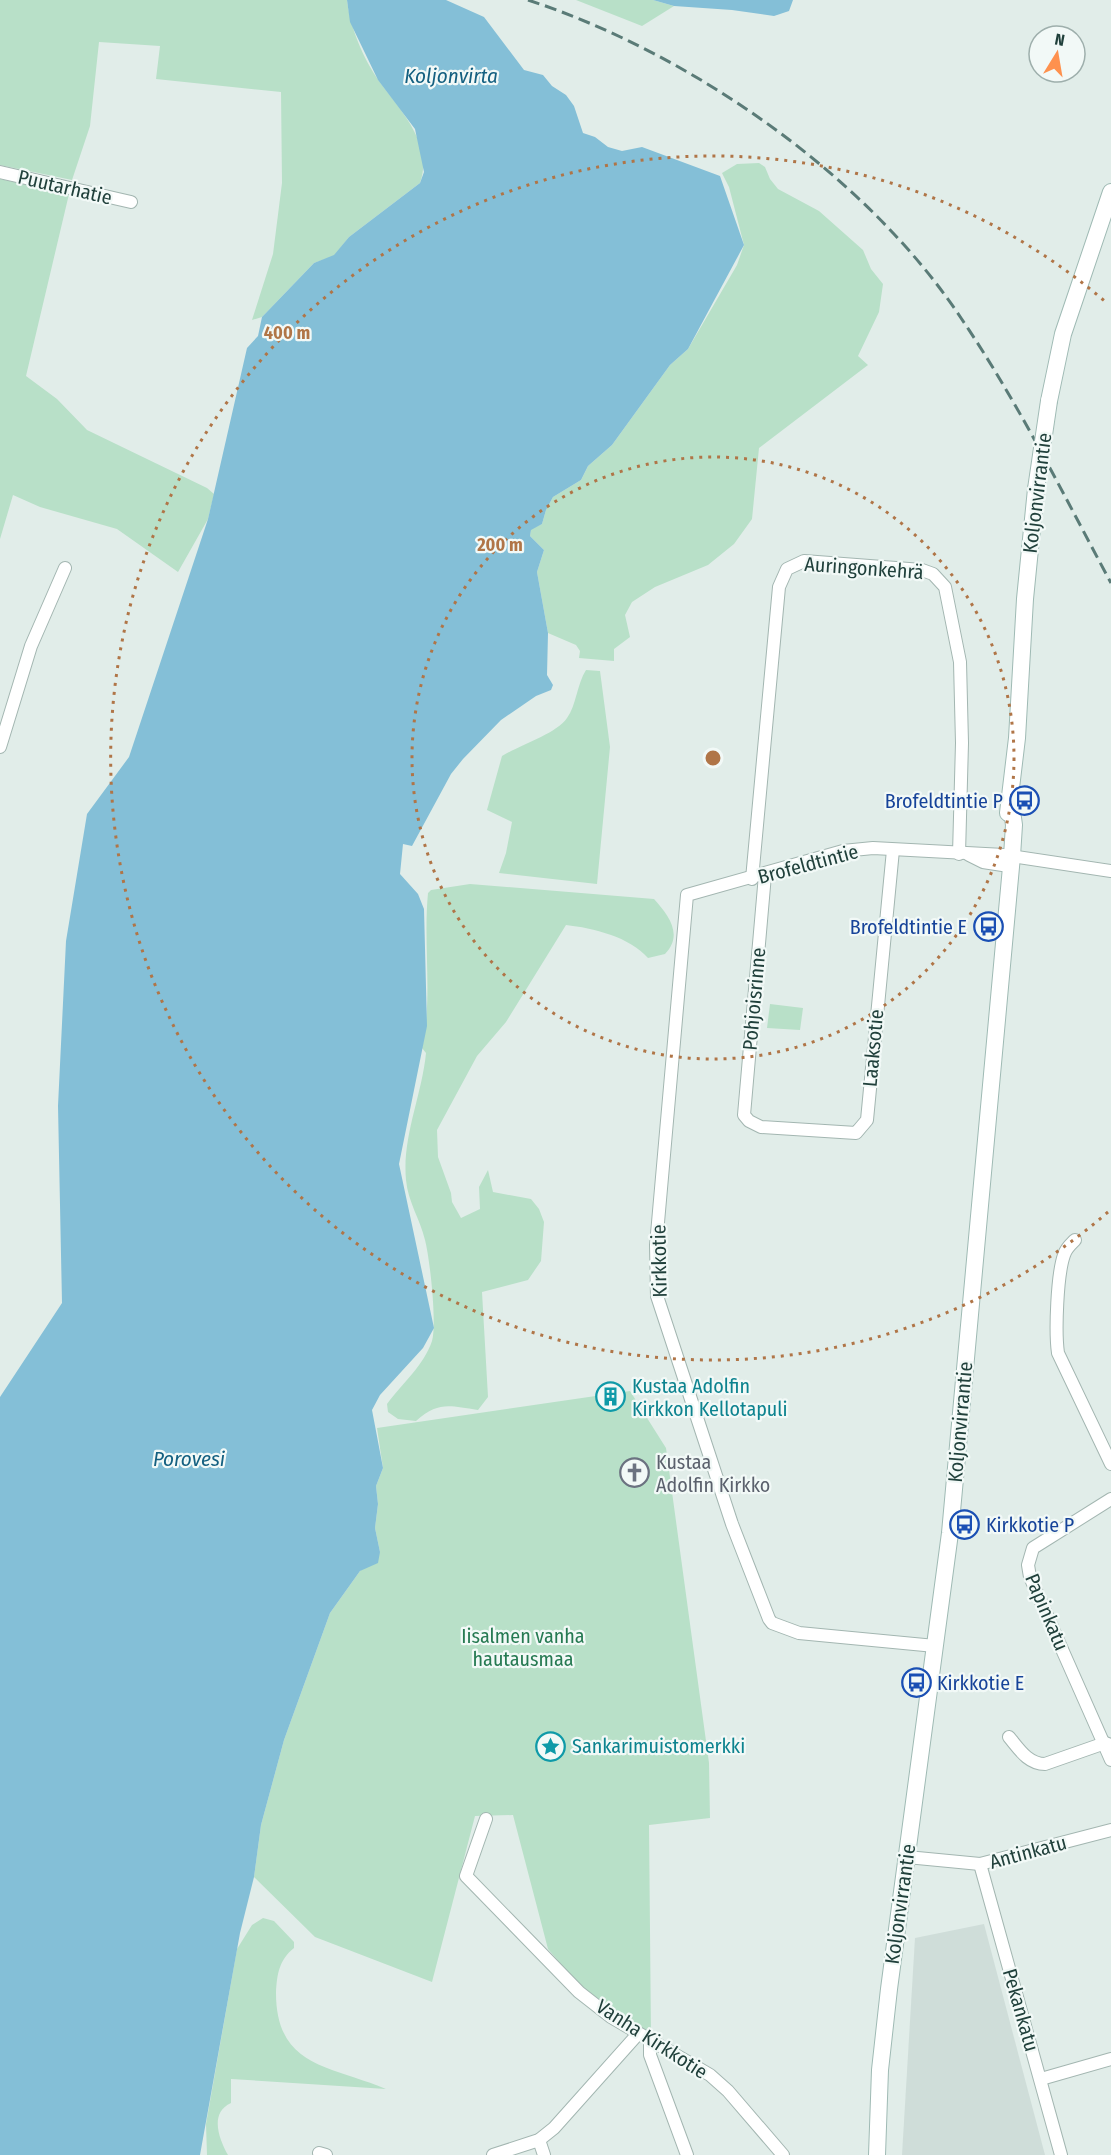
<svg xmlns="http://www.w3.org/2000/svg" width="1111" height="2155" font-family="'Fira Sans Condensed',sans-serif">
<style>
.built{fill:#cfddd9}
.green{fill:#b8e0c8}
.water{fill:#84bfd7}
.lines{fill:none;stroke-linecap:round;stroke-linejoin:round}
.minor-casing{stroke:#a3b6b1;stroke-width:14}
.secondary-casing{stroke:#9fbab4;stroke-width:18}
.minor{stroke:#fff;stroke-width:12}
.secondary{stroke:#fff;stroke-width:16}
.rail{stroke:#5a7b77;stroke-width:3;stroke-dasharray:12 6;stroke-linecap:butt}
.secondary-bridge-casing{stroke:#9fbab4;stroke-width:18;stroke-linecap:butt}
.secondary-bridge{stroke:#fff;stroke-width:16}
.ring{fill:none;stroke:#b07547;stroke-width:3;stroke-dasharray:3 6}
.labels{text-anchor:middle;stroke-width:4.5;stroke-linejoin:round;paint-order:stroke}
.street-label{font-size:20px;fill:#20403b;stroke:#f2f9f7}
.transit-label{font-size:20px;fill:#164399;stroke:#f2f9f7;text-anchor:end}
.culture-label{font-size:20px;fill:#0d838f;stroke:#f2f9f7;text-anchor:start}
.worship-label{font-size:20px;fill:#5b616d;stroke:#f2f9f7;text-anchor:start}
.park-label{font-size:20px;fill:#267a52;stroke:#f2f9f7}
.water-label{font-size:21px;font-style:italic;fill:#146081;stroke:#f2f9f7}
.centre{fill:#b07547;stroke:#f2f9f7;stroke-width:3}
.ring-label{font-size:18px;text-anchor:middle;font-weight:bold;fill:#b07547;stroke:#f2f9f7;stroke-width:4.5;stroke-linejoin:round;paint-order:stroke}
</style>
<rect width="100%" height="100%" fill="#e1ede9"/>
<!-- built -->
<path class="built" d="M984,1924l61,231h-143l13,-217z"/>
<!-- green -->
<g class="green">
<path d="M0,0h347c3,27 16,58 32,81 21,29 55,63 41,102l-71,54 -15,19 -20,7 -52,54 -10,3 21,-66 9,-71 -1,-91 -125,-13 4,-33 -61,-4 -9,84 -18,54 -72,-15z"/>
<path d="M576,0h77l21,6 -32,20z"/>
<path d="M759,163l6,4 5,12 8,10 41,22 44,39 8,19 12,15 -4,28 -21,44 10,9 -109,83 -7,71 -18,25 -26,21 -53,22 -23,15 -7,13 5,22 -16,12v12l-35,-3 1,-7 -4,-6 -28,-12 -11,-61 7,-22 -14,-14 1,-7 11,-5 4,-14 7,-13 28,-17 7,-14 24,-21 58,-80 18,-16 49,-84 7,-20 -15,-58 -7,-14 15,-9z"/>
<path d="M0,179l69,15 -43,182 31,23 30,31 120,58 7,6 -6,25 -30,53 -61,-43 -77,-22 -27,-12 -13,44z"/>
<path d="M586,670l14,1 10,76 -13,137 -98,-11 7,-20 6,-31 -25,-12 15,-54c18,-11 54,-22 65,-38 9,-12 10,-34 19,-48z"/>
<path d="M470,884l184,15c14,16 30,35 11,55l-17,4c-18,-21 -55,-30 -82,-33l-60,97 -29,34 -40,74 1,27 13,36 1,9 9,16 19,-9 -1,-22 9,-17 5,22 38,7 8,10 5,13 -3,39 -13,19 -46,12 6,105 -10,13c-29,-4 -39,-9 -62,11l-18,-2 -10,-7 -1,-8c15,-20 37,-39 45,-63 5,-17 -2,-82 -7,-101 -5,-21 -17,-38 -19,-60 -4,-43 16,-85 20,-127l-4,-5c11,-50 1,-103 6,-155l3,-3z"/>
<path d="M770,1004l33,4 -3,22 -33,-2z"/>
<path d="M630,1391l36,57 43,315 1,55 -61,7 2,212 -65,-44 -38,-44 -35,-134 -38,1 -43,166 -117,-45 -61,-60 7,-52 23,-85 46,-127 30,-42 20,-19 -5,-24 3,-24 -2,-18 7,-18 -6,-40z"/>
<path d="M263,1918l11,3 20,21v6c-15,12 -17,26 -18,45 0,75 56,73 110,96l-155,-10v24c-22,10 -12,36 -3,52h-21l-1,-31 31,-175 15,-24z"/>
</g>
<!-- water -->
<g class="water">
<path d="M347,0h99l38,17 40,53 19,5 9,11 14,9 8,11 9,27 12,4 13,10 14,4 20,-4 78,29 24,69 -56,104 -18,16 -58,80 -24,21 -7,14 -28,17 -7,13 -4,14 -11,6 -1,6 14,14 -7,22 11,61 -1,42 6,10 -2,5 -15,6 -35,24 -38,39 -12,15 -39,72 -9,-2 -3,30 18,20 6,15 3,117 -28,138 35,164 -11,20 -43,47 -8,15 11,58 -7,18 2,18 -3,24 5,24 -2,11 -18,8 -30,42 -46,127 -23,85 -7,52 -14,56 -40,222h-200v-758l62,-94 -4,-197 8,-165 21,-127 42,-57 79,-238 39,-171 11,-12 4,-19 52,-54 20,-8 15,-18 71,-54 4,-11 -9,-43 -37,-49 -28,-58z"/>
<path d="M653,0h140l-4,11 -15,5 -42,-6 -58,-4z"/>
</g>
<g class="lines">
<defs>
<g id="minor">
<path d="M0,172l131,30"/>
<path d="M0,747l31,-101 34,-78"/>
<path d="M969,855l14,7 26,4"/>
<path d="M765,875l-21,240 5,6 12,6 95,6 11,-13 26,-270"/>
<path d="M752,879l27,-292 8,-18 17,-8 118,9 11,4 12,13 15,75 2,81 -3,111"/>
<path d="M1075,1240c-5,5 -9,8 -11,15 -7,20 -9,77 -6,98l53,111"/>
<path d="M1111,1499l-78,49 -5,17 2,12 81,183"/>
<path d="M935,1646l-136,-13 -27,-10 -3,-4 -37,-95 -75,-228 -1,-51 31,-350 156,-44 30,-3 131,7 107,16"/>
<path d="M1009,1737c10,12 19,27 36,27l60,-21 6,2"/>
<path d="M486,1819l-20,57 113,116 32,25 99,58 18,16 55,64"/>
<path d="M907,1857l73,7 131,-34"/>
<path d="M980,1864l81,291"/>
<path d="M650,2042v13l37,100"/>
<path d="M1041,2079l70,-20"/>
<path d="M539,2140l5,15"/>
<path d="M319,2153l7,2"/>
<path d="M493,2155l46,-15 15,-12 83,-93"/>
</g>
<g id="secondary">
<path d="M1049,401l14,-67 48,-142"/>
<path d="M1008,813l9,-75 8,-139 11,-110"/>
<path d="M877,2155l3,-85 9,-81 61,-456 62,-677 2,-31 -3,-21"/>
</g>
</defs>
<!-- minor casing -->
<use href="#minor" class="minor-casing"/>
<!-- secondary casing -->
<use href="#secondary" class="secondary-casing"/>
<!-- minor -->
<use href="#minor" class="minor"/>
<!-- secondary -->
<use href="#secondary" class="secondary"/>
<!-- rail -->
<path class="rail" d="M528,0c162,53 338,175 433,318 57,84 102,176 150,265"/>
<defs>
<path id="secondary-bridge" d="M1036,489l13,-88"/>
</defs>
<!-- secondary-bridge casing -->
<use href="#secondary-bridge" class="secondary-bridge-casing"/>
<!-- secondary-bridge -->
<use href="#secondary-bridge" class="secondary-bridge"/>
</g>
<!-- distance rings -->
<g class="ring">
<circle cx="713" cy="758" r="301"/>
<path d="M1108 1212A602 602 0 1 1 1108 304"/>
</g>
<!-- icons -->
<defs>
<symbol id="bus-ring" viewBox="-11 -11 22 22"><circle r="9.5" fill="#f2f9f7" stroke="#1a4fb4" stroke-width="1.5"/><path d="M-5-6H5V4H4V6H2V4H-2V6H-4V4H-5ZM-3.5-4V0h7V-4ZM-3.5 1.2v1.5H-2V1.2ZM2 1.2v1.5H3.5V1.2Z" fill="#1a4fb4"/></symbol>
<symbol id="building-ring" viewBox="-11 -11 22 22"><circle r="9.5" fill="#f2f9f7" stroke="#0f9aa8" stroke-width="1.5"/><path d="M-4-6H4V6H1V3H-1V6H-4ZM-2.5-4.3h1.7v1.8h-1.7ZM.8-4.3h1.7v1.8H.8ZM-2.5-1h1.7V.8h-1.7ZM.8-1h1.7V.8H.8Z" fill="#0f9aa8"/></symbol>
<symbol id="church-ring" viewBox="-11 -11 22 22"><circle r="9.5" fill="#f2f9f7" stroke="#6b7280" stroke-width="1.5"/><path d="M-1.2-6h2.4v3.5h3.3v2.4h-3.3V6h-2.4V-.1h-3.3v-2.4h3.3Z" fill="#6b7280"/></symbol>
<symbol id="sight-ring" viewBox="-11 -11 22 22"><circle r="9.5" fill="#f2f9f7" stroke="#0f9aa8" stroke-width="1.5"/><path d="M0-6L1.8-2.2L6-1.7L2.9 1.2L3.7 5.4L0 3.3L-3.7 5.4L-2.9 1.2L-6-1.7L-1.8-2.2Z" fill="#0f9aa8"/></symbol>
</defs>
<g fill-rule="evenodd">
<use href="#bus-ring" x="1008" y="784" width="33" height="33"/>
<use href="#bus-ring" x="972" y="910" width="33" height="33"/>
<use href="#building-ring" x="594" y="1380" width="33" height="33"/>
<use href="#church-ring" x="618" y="1456" width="33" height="33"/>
<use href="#bus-ring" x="948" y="1508" width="33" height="33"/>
<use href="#bus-ring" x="900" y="1666" width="33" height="33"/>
<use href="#sight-ring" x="534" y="1730" width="33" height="33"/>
</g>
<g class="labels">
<!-- street labels -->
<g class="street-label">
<text transform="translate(65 187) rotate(13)" y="7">Puutarhatie</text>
<text transform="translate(1037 493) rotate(-83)" y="7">Koljonvirrantie</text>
<text transform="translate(864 568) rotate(4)" y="7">Auringonkehrä</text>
<text transform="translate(808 864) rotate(-15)" y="7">Brofeldtintie</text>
<text transform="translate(754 999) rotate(-85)" y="7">Pohjoisrinne</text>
<text transform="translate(873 1048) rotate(-85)" y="7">Laaksotie</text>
<text transform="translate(659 1261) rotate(-91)" y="7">Kirkkotie</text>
<text transform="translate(960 1422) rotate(-85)" y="7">Koljonvirrantie</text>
<text transform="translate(1047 1612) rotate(67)" y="7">Papinkatu</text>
<text transform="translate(1028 1852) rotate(-15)" y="7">Antinkatu</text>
<text transform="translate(900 1904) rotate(-82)" y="7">Koljonvirrantie</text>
<text transform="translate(1021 2010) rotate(74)" y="7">Pekankatu</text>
<text transform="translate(652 2039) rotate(33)" y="7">Vanha Kirkkotie</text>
</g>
<!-- transit labels -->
<g class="transit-label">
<text x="1003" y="808">Brofeldtintie P</text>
<text x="967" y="934">Brofeldtintie E</text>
<text x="986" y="1532" text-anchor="start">Kirkkotie P</text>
<text x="937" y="1690" text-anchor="start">Kirkkotie E</text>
</g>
<!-- culture labels -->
<g class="culture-label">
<text x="632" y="1393">Kustaa Adolfin<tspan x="632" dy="23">Kirkkon Kellotapuli</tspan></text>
<text x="572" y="1753">Sankarimuistomerkki</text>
</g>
<!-- worship labels -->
<g class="worship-label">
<text x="656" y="1469">Kustaa<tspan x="656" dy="23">Adolfin Kirkko</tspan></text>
</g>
<!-- park labels -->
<g class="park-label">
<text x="523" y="1643">Iisalmen vanha<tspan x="523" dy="23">hautausmaa</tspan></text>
</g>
<!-- water labels -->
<g class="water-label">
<text x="451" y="83">Koljonvirta</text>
<text x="189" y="1466">Porovesi</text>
</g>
</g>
<circle cx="713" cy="758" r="9" class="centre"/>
<g class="ring-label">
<text x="287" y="339">400 m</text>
<text x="500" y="551">200 m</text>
</g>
<!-- north arrow -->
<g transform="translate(1057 54) rotate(11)"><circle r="28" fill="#f2f9f7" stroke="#9eafac" stroke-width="1.5"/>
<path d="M0-4.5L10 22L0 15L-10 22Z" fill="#fe914e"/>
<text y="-9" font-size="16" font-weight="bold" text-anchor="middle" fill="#20403b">N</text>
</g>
</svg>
